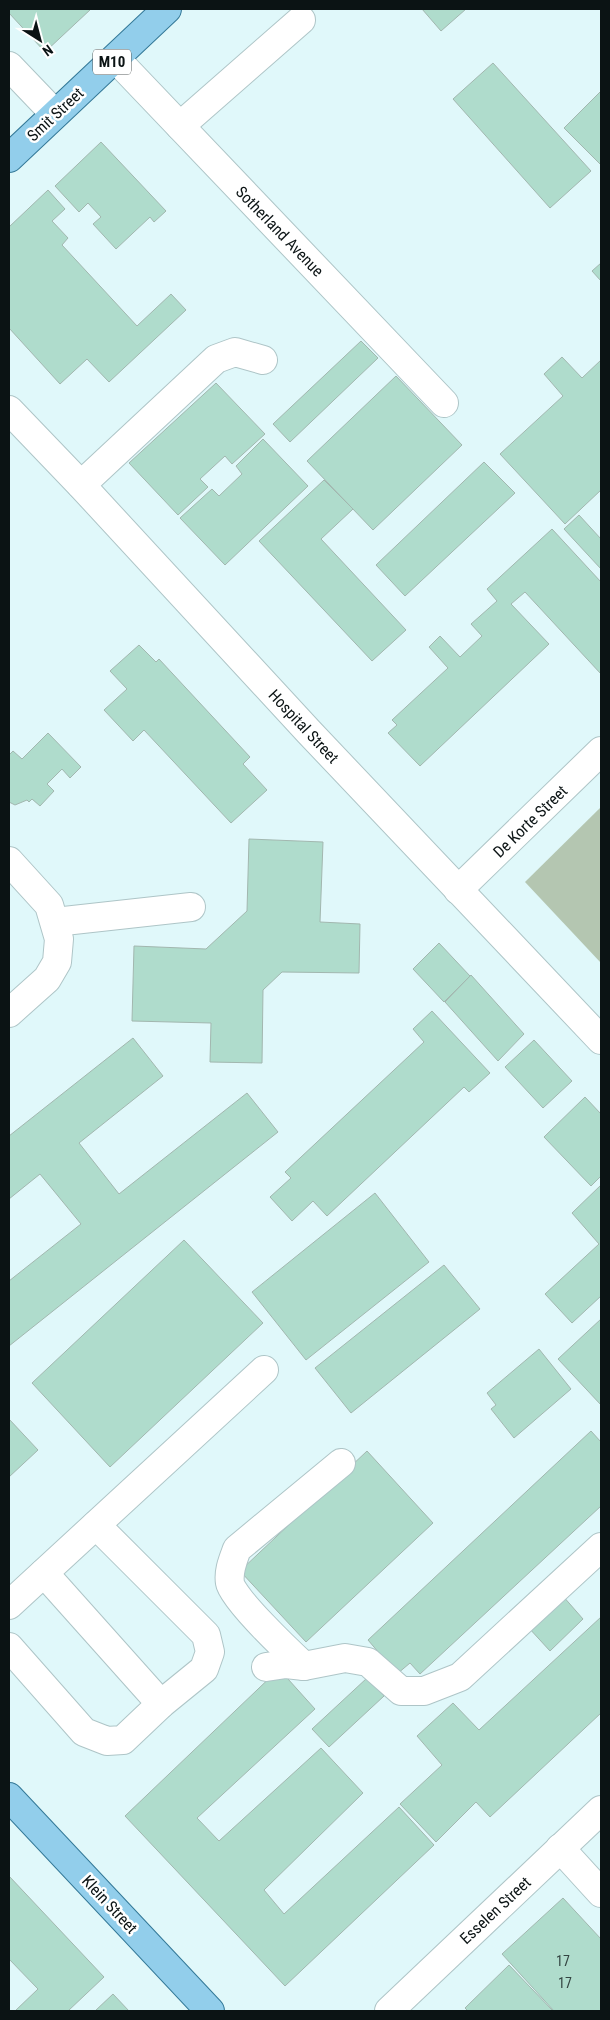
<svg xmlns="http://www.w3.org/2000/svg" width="610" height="2020" font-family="'Roboto Condensed',sans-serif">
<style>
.green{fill:#b4c6b1}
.building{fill:#afdccc;stroke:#a2b7af}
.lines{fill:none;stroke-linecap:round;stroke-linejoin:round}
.minor-casing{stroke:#aec5c7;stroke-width:30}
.major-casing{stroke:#337897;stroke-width:30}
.minor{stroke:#fff;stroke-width:28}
.major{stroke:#92ceeb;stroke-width:28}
.labels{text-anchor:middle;stroke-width:5;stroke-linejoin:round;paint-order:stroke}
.number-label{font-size:14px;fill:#344542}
.shield{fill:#fff;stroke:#545a5a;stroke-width:1}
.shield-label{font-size:15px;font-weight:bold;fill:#0b1314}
.street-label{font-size:16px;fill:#0b1314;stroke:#fff}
</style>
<rect width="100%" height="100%" fill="#e0f8fa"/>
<!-- green -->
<path class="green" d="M601,807v156l-76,-81z"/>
<!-- building -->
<g class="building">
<path d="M9,9h82l-46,43 -36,-39z"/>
<path d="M422,9h44l-25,22z"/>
<path d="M493,63l98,108 -41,37 -97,-109z"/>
<path d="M601,91v74l-37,-37z"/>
<path d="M101,142l65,69 -12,11 -4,-5 -34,32 -23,-25 8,-7 -13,-14 -9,9 -24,-26z"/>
<path d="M48,190l17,19 -13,12 16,17 -6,7 75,81 34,-32 15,16 -77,72 -22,-23 -27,25 -51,-56v-101z"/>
<path d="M601,263v18l-9,-10z"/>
<path d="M361,341l17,17 -88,84 -17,-18z"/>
<path d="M562,357l20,21 19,-18v130l-36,34 -65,-70 63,-58 -19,-22z"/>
<path d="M396,376l66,69 -89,85 -66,-69z"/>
<path d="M216,383l49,51 -33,30 -7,-8 -25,23 8,8 -30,28 -49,-52z"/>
<path d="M263,439l45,47 -83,79 -45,-47 32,-29 7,7 23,-22 -6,-8z"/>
<path d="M484,462l31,31 -110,103 -29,-31z"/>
<path d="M324,480l29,29 -32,30 85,91 -34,31 -113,-120z"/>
<path d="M579,515l22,24v30l-37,-40z"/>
<path d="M552,529l49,53v92l-76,-82 -14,12 38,40 -129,122 -32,-33 9,-8 -5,-5 56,-52 -19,-21 11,-11 20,21 22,-21 -11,-12 26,-23 -10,-12z"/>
<path d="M139,645l17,17 3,-3 91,98 -7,7 24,26 -36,33 -87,-93 -11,11 -29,-31 23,-21 -17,-18z"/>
<path d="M48,733l33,34 -11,11 -8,-9 -15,15 7,7 -14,15 -8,-7 -3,3 -2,-2 -12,5 -6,-3v-47l4,-4 9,8z"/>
<path d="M249,839l74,3 -3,80 40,2 -1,49 -77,-1 -19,18 -1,73 -52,-1 1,-39 -79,-2 2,-75 72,3 41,-38z"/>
<path d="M439,943l31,33 -26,26 -31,-33z"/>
<path d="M471,975l53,59 -26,27 -53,-59z"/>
<path d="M432,1011l58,62 -21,19 -5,-5 -137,129 -14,-15 -21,20 -22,-24 21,-19 -6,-6 139,-130 -11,-13z"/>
<path d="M133,1038l30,38 -84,67 40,51 128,-101 31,39 -269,214v-65l72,-57 -41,-50 -31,25v-63z"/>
<path d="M534,1040l38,41 -29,27 -38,-41z"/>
<path d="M585,1097l16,17v62l-10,10 -47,-49z"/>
<path d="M601,1185v111l-29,27 -27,-29 54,-50 -27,-31z"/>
<path d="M375,1193l54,69 -123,98 -54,-68z"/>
<path d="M184,1240l79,83 -153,144 -78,-84z"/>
<path d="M444,1265l36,44 -129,104 -36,-45z"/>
<path d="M601,1319v86l-43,-46z"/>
<path d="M539,1349l32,40 -57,49 -23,-29 5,-4 -9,-12z"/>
<path d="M9,1419l29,31 -29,27z"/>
<path d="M591,1431l10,11v64l-181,168 -10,-11 -13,11 -29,-34z"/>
<path d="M367,1451l66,72 -127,119 -66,-71z"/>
<path d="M562,1595l21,24 -33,32 -22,-24z"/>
<path d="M601,1617v96l-111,104 -14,-15 -40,40 -36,-38 42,-39 -25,-29 36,-33 26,27z"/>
<path d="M279,1669l36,40 -118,109 22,23 102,-93 42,45 -99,97 20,24 115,-107 35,38 -149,141 -160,-170z"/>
<path d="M367,1678l17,18 -55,51 -17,-18z"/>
<path d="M9,1876l95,101 -36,34h-53l23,-22 -29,-30z"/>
<path d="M563,1898l38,41v72h-47l-52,-57z"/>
<path d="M509,1965l44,46h-85l-3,-3z"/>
<path d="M113,1994l16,17h-34z"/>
</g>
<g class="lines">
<defs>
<g id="minor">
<path d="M116,59l328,344"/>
<path d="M9,66l46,48"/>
<path d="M180,126l121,-106"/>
<path d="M9,410l72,75 228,247 292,308"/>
<path d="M81,485l135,-126 19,-7 28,8"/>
<path d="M9,861l40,44 10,34 -2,23 -10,17 -38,34"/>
<path d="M458,890l143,-139"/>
<path d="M55,922l136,-15"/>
<path d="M44,1573l117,131"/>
<path d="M9,1605l255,-235"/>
<path d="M9,1647l75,85 23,9 16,-1 38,-36 43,-35 6,-17 -4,-17 -110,-110"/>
<path d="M304,1666c-14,-13 -72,-68 -74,-83 -2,-12 3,-23 7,-34l104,-86"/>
<path d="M266,1667l20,-3 18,2 41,-8 23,4 33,29h23l36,-14 141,-130"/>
<path d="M560,1848l41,45"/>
<path d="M389,2011l212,-201"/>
</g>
<g id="major">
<path d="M9,158l158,-149"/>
<path d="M9,1797l201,214"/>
</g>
</defs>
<!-- minor casing -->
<use href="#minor" class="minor-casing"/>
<!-- major casing -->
<use href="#major" class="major-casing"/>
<!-- minor -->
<use href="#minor" class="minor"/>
<!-- major -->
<use href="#major" class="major"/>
</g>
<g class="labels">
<!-- number labels -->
<g class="number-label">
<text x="563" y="1966">17</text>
<text x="565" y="1988">17</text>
</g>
<!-- shield labels -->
<rect class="shield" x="93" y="49.5" width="38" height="25" rx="4"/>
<g class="shield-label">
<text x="112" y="67">M10</text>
</g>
<!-- street labels -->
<g class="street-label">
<text transform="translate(55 114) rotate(-43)" y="6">Smit Street</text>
<text transform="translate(280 231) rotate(46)" y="6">Sotherland Avenue</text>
<text transform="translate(304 726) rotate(47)" y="6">Hospital Street</text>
<text transform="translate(530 821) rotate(-44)" y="6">De Korte Street</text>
<text transform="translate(110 1904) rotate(47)" y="6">Klein Street</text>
<text transform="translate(495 1910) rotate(-43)" y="6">Esselen Street</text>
</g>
</g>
<!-- border -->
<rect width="610" height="2020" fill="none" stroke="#0b1314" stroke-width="20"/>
<!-- north arrow -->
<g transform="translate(40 40) rotate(144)" stroke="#ffffff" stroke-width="4" paint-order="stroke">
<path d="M0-4L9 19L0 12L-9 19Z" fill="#0b1314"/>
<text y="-8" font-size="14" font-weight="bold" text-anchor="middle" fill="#0b1314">N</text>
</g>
</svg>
